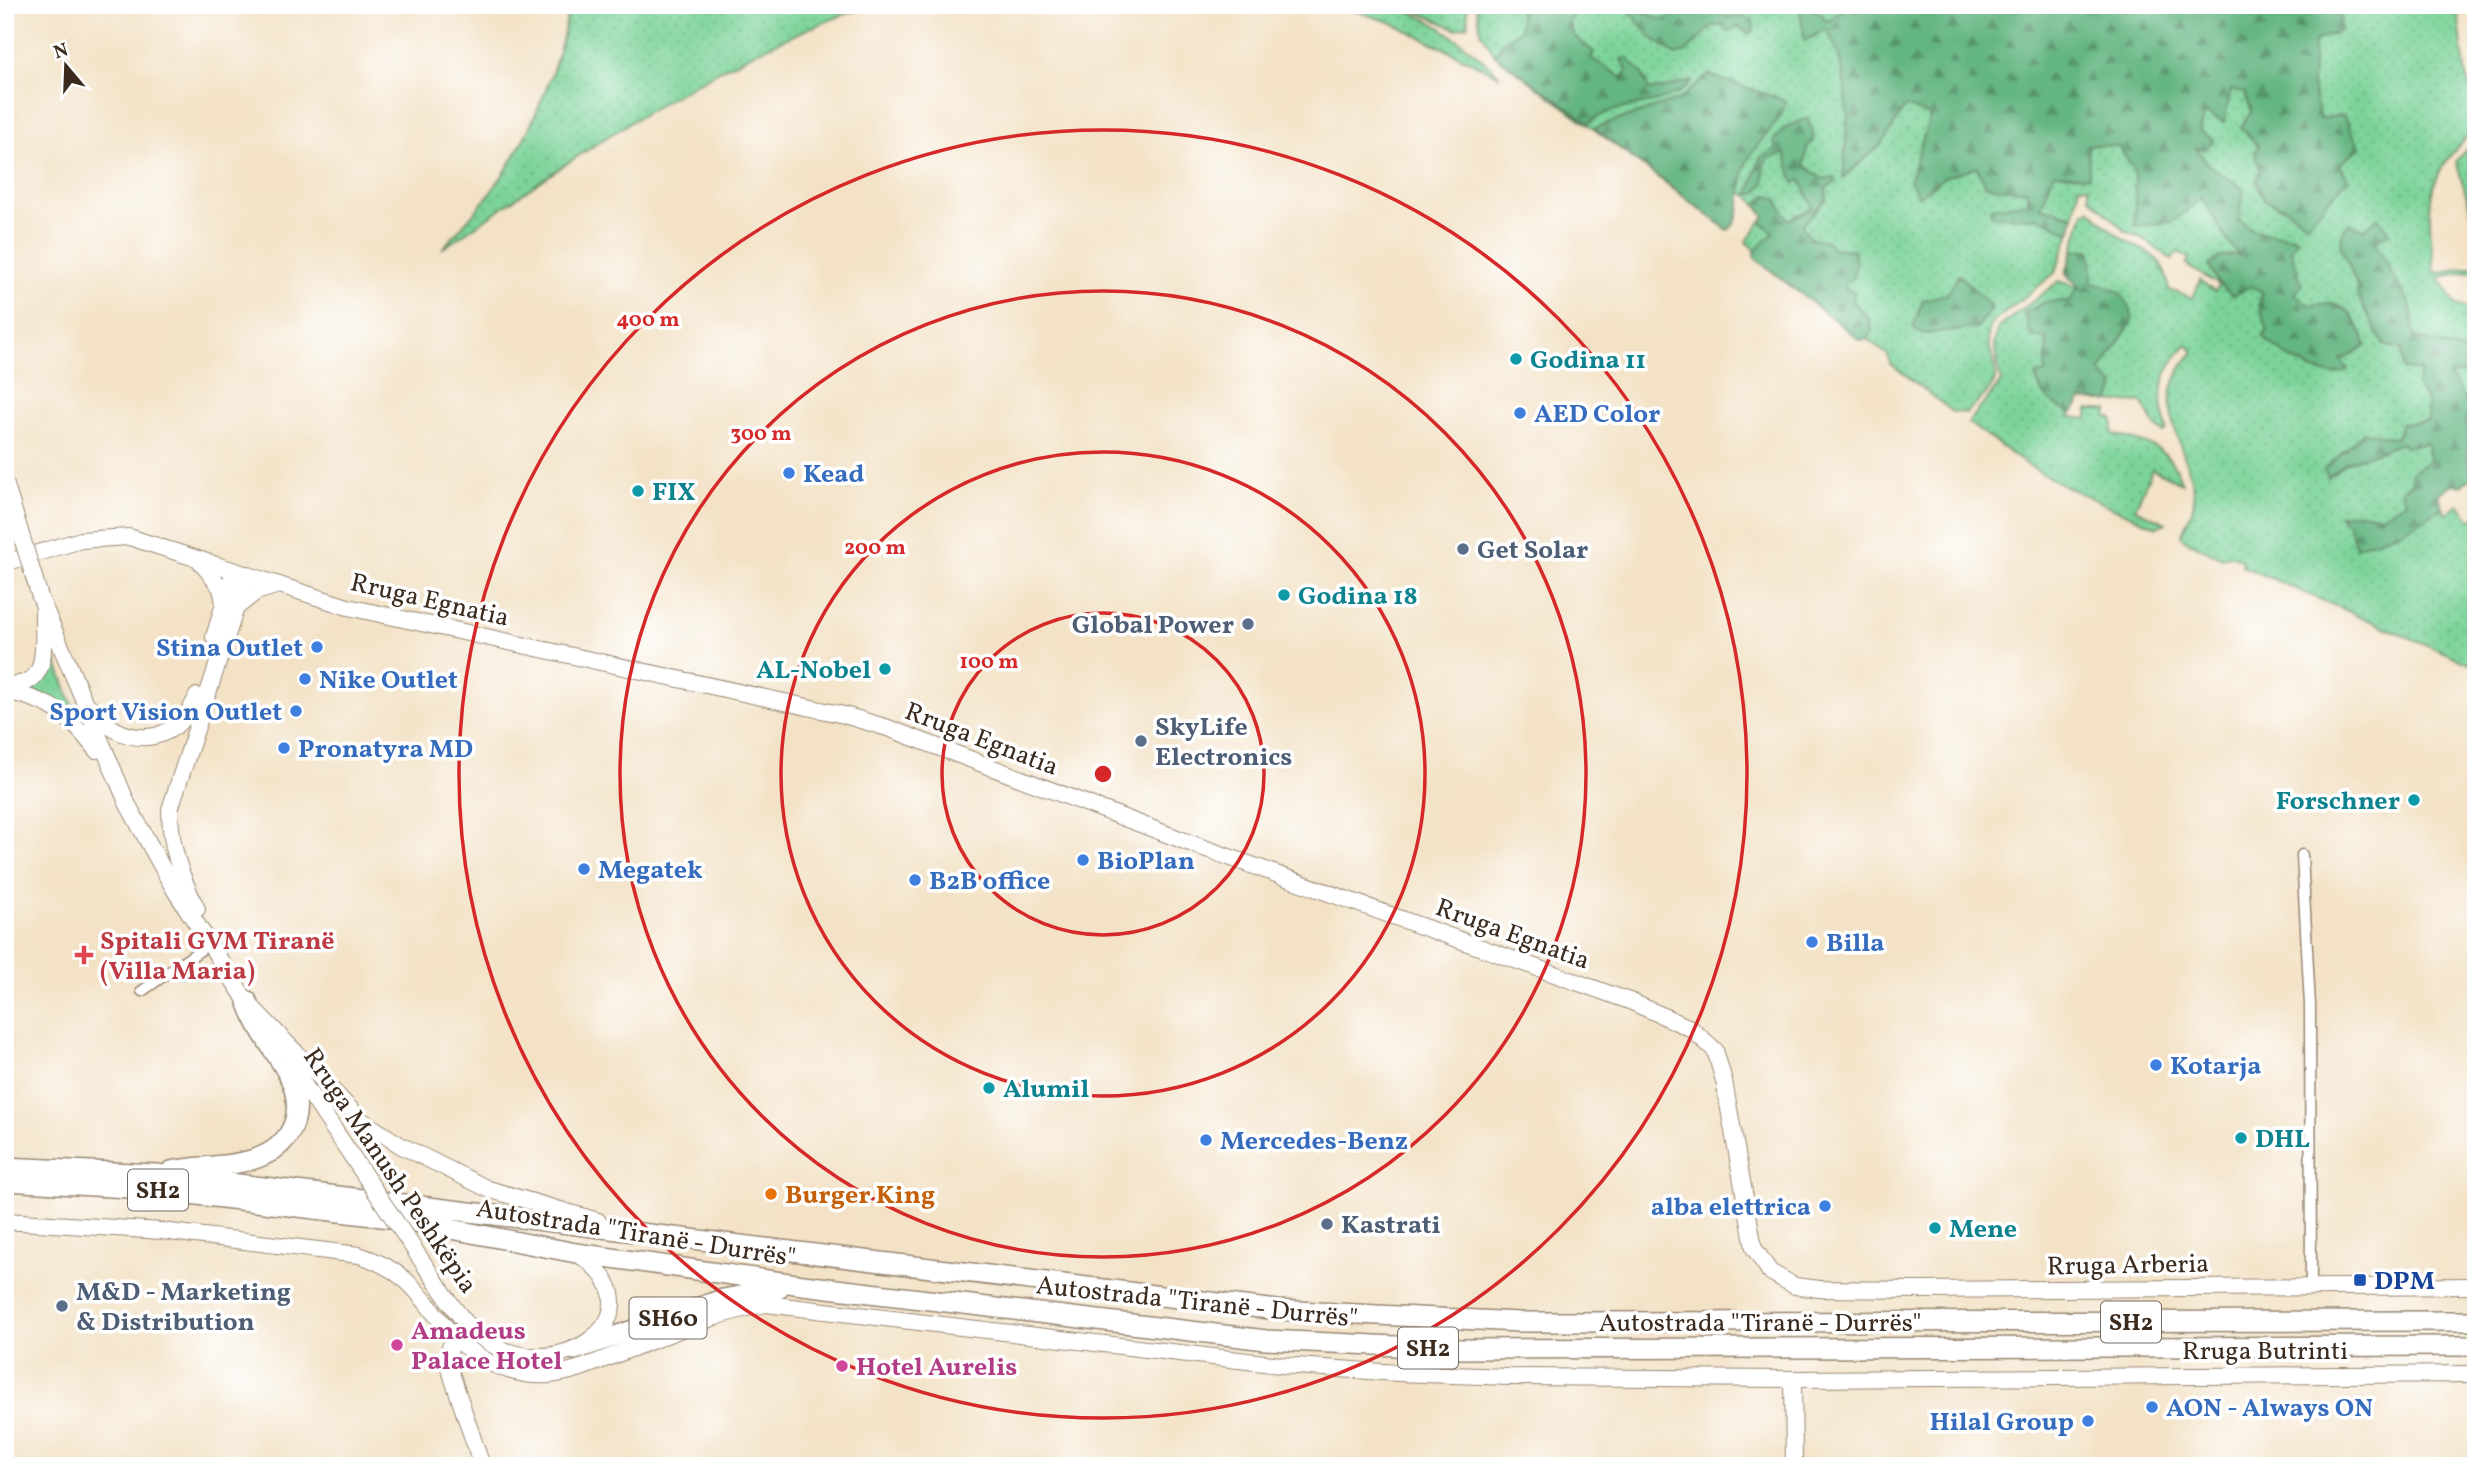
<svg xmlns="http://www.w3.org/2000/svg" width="2481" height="1471" font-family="Vollkorn,serif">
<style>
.grass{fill:url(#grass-dots);stroke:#5b7e5c;stroke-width:2}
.forest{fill:url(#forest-firs);stroke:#507050;stroke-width:2}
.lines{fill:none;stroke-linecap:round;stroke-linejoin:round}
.street-casing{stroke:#978672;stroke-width:13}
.secondary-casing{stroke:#978672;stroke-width:18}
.highway-casing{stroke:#978672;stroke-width:22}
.street{stroke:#fff;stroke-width:10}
.secondary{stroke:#fff;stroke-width:16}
.highway{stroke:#fff;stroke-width:19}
.secondary-bridge-casing{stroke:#978672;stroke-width:18;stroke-linecap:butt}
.secondary-bridge{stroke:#fff;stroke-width:16}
.ring{fill:none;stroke:#d62828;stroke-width:3.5}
.culture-dot{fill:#0f9aa8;stroke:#fff;stroke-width:2.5}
.shop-dot{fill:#3f7fe0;stroke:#fff;stroke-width:2.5}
.service-dot{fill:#5c6f8a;stroke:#fff;stroke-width:2.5}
.health-dot{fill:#e0444e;stroke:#fff;stroke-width:2.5}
.food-dot{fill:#e8710a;stroke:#fff;stroke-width:2.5}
.transit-dot{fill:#1a4fb4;stroke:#fff;stroke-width:2.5}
.hotel-dot{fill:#d1479c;stroke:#fff;stroke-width:2.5}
.labels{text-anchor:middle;stroke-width:7;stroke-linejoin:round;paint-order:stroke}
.shield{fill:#fff;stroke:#766a62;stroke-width:2}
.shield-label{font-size:24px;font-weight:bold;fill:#3b2a1e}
.culture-label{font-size:26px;font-weight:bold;fill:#0d838f;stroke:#fff;text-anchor:start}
.shop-label{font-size:26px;font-weight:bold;fill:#366cbe;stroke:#fff;text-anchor:start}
.service-label{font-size:26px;font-weight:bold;fill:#4e5e75;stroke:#fff;text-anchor:start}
.street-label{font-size:26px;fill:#3b2a1e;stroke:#fff}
.health-label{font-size:26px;font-weight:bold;fill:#be3a42;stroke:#fff;text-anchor:start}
.food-label{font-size:26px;font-weight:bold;fill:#c56008;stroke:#fff;text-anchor:start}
.transit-label{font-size:26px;font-weight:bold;fill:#164399;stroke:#fff;text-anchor:start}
.hotel-label{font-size:26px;font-weight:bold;fill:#b23c85;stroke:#fff;text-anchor:start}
.centre{fill:#d62828;stroke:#fff;stroke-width:3.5}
.ring-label{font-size:21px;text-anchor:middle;font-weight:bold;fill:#d62828;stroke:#fff;stroke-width:7;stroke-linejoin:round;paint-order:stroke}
</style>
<defs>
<pattern id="grass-dots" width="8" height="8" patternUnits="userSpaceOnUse" patternTransform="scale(1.75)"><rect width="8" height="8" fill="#7bd399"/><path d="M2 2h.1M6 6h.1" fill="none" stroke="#6bb583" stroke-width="1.8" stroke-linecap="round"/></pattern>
<pattern id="forest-firs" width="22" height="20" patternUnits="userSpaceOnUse" patternTransform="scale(1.75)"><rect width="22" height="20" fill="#64b581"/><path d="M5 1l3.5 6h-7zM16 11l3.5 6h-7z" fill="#549369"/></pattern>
</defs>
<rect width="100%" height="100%" fill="#fff"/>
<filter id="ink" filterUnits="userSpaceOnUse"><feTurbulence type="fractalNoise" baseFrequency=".0143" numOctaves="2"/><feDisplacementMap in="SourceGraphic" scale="14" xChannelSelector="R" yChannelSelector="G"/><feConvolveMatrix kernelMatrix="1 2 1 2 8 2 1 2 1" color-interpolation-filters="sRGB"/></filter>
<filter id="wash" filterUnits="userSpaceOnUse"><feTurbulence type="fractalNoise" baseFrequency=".00686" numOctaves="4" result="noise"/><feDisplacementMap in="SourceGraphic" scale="28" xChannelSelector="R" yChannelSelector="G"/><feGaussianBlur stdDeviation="1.57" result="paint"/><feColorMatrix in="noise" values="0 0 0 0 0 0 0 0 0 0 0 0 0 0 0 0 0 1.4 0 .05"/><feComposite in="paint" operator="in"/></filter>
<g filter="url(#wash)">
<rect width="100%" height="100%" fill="#f3e2c6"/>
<!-- grass -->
<g class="grass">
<path d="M569,5h303c-160,52 -293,150 -430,244 16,-19 34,-37 49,-57 36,-48 70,-127 78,-187z"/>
<path d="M1335,5c16,0 33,-1 50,0 39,4 89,45 115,71l-110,-54z"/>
<path d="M1403,5h64l1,20 -12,4z"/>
<path d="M1476,5h981l9,72 10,28v23c-55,52 -49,75 -41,145l41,-7v19l-2,-14 -35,6 17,28 20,5v95l-7,2 -3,17 6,2 -5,30 9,19 -14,10 -9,-1 -16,11 10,19 12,-9 13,15 4,-3v149l-234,-100 -1,-7 -12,-4 -7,3 -39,-19 -2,-3c4,-11 13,-25 13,-36 -2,-56 -52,-94 0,-148l-6,-8c-28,26 -30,50 -21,86l-3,3 -9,-7 -12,-23 -62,-3 -11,17 18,2v-9h20l-1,7 6,2v15c36,11 55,10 69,49l-30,-14 -17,40 31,14 -9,4c-38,-17 -78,-32 -114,-53 -28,-15 -48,-33 -75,-51l33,-41 -7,-38 4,-16 61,-47 23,7 -16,-14 18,-62 6,-3c9,9 18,20 29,27 27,20 44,13 50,54l24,8 7,-18 15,12 4,-7 -33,-20 3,-7 -11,-6 -6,8 -28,-21 -19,-8 -36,-35v-9l-9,-2 -10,48 -15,40 -63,50c-12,23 8,37 3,56 -3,12 -20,25 -29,34l-13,-1 -62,-48 -3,-9 -21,-16 -7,1 -105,-82v-8l-9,-8 19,-26 -16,-20 -8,-3 -5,24 -8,13 -233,-175 -14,-23z"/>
<path d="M2476,138v91l-20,-68z"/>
<path d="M51,648l26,69 -47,-27 18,-26z"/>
</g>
<!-- forest -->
<g class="forest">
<path d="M1514,5h64l-10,18 6,13 20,16 -3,6 32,20 4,-8 -6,-11 6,-1 15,15 7,17c17,1 26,-8 43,-9 -25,30 -75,18 -103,42l-94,-68 7,-13 18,-12v-21z"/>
<path d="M1624,5c14,0 26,13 41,15l20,-15h29l12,12 18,-1 9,5 1,9 -5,4 -11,-8 -9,6 -7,-6h-10l-26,26 -11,3 -25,-19z"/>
<path d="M1799,5h13l16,16 21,-16 491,2 1,23 -27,12 -2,44 8,33 23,-4 17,32 -20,17 8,16c-16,13 -26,30 -41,44l-21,-16 -21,-8 -9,-19 4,-11 -5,-18 4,-5 -18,-20 11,-16 -8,-19 -13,-2 -7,32 -19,-9 -5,18 14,9 -10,10 -8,-2 13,17 35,24 -5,30 14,12 45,7 -7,12 11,35 -7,9 14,11c39,-5 42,6 58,41 -11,3 -15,11 -26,14l7,9c-21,18 -70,-17 -86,-33l6,-5 -9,-26 3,-14 -12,-5 -16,10 -15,-12 -10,-18 11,-9 18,-3c-15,-16 -24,-37 -36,-56l-30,24 -37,4v-54l-17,-26 -30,-1 1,32 -35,-4 -13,34 33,9 -4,17 -30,-15 -48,-2 -2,-8 39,-6 -2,-11 -41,-5 -9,-19 -33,10 -26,20 -8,-18 20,-63 -24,-10 -25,39 -38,33 5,-63 -7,-56 -14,-30 -22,12z"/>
<path d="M1709,75l77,26c-6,25 -28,38 -39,60 -10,19 0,56 -19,69l-134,-102 86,-29z"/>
<path d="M1807,118l6,13v10l-6,6 -3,18 19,14 11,-2 2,5 -10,6 1,11 -25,26 7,13 18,3 6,7 20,2 3,12 -3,16 -8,6 1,5 8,2 -1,11 16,17 3,11 -5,9 -7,1 -105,-82v-8l19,-17 -13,-11 4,-6 -9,-11 11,-10 10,4 11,21 25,-12 -12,-28 -7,3 -9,-30 -17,5 -4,7v18l-9,11h-6l11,-36 15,-9 -1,-9 11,-12z"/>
<path d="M2378,218l11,14 -14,10 36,65 4,30 61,18v15l-26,5 19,32 -3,17 6,2 -5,30 9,19 -14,10 -9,-1 -15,10 5,14 -43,24 -44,15 -7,-22 -10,-10 21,-3 21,4 25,-14 -5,-12 11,-8 -1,-10 18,-11 -2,-18 -22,4 -3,-4 -55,19 -19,15 -4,-7 40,-38 32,6 5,-14 27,-3 -1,-20 -10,-14 3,-16 -17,-2 -1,-20 -18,-4 -27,-51v-10l-16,-36 1,-14 7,-11 15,6z"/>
<path d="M2073,250h18l1,33c28,7 32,7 41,36l-33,53 15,14 -5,15 -29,-1 -9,14c-19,-9 -32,-17 -36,-39l9,-2 2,-34 -15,-3 -8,-23 21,-11 25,-1 6,-12h6l-16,-15z"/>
<path d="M1959,275l33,32 -15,21 -53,6 -11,-7 10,-27 24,-6z"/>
</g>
</g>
<g filter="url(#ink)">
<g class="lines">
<defs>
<g id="street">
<path d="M2302,855l8,151 1,281"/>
<path d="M142,991l67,-47"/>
</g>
<g id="secondary">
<path d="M199,560l22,28 3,15"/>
<path d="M5,563l76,-23 48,-3 219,70 496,108 44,13 302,115 442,159 58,26 25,22 9,31 30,167 16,24 25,14 25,3 98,1 558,-4"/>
<path d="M40,597l88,208 46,84 79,122"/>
<path d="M237,607l19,-15 23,-7"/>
<path d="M214,637l20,-67"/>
<path d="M5,684c48,6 37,-43 38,-72"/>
<path d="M5,691c46,10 63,22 91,59"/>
<path d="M89,706c32,44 87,42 108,-10"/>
<path d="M197,909c-17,-35 -27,-62 -27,-100l77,-235"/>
<path d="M248,1003l113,117 39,25 88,44 110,32"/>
<path d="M290,1064l53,79"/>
<path d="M5,1221l157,10 197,24c68,22 65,62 115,98 21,15 48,24 75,22 24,-2 48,-13 71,-22 48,-18 95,-40 146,-49l515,61 116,8 112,4 284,2 683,-5"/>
<path d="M428,1270c17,24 31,50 54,68 72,54 188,-24 96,-84"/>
<path d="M457,1339l-7,8 -2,17 34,102"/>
<path d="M1793,1379l1,87"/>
</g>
<g id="highway">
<path d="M5,1167l151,7 1121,136 242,12 957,-1"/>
<path d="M171,1171c41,-9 105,2 123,-48 5,-15 2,-32 -5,-47 -14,-26 -32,-46 -42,-75"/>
<path d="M5,1181l141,8 253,30 177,34 227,32 463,55 196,9 1014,-3"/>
<path d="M575,1350l148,-51 55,-10"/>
</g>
</defs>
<!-- street casing -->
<use href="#street" class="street-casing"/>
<!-- secondary casing -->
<use href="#secondary" class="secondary-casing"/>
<!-- highway casing -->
<use href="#highway" class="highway-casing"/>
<!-- street -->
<use href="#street" class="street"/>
<!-- secondary -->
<use href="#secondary" class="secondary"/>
<!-- highway -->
<use href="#highway" class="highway"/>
<defs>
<g id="secondary-bridge">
<path d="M5,482l35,115"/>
<path d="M343,1143l85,127"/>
</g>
</defs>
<!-- secondary-bridge casing -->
<use href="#secondary-bridge" class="secondary-bridge-casing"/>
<!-- secondary-bridge -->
<use href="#secondary-bridge" class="secondary-bridge"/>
</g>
</g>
<!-- distance rings -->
<g class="ring">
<circle cx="1103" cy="774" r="161"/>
<circle cx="1103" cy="774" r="322"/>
<circle cx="1103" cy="774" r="483"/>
<circle cx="1103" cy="774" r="644"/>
</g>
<!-- markers -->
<g class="culture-dot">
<circle cx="1516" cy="359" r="7"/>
<circle cx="638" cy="491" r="7"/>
<circle cx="1284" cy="595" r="7"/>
<circle cx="885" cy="669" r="7"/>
<circle cx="2414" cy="800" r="7"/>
<circle cx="989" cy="1088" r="7"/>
<circle cx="2241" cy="1138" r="7"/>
<circle cx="1935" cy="1228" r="7"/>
</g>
<g class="shop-dot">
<circle cx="1520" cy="413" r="7"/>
<circle cx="789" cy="473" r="7"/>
<circle cx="317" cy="647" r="7"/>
<circle cx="305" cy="679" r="7"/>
<circle cx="296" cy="711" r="7"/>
<circle cx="284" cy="748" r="7"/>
<circle cx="1083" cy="860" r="7"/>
<circle cx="584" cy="869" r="7"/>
<circle cx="915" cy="880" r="7"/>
<circle cx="1812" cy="942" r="7"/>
<circle cx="2156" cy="1065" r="7"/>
<circle cx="1206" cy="1140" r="7"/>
<circle cx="1825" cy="1206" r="7"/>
<circle cx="2152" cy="1407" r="7"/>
<circle cx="2088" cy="1421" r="7"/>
</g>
<g class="service-dot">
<circle cx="1463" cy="549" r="7"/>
<circle cx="1248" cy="624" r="7"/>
<circle cx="1141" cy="741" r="7"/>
<circle cx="1327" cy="1224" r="7"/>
<circle cx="62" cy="1306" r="7"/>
</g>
<path class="health-dot" d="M80.5 944.5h7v7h7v7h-7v7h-7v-7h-7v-7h7z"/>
<circle class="food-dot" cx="771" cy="1194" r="7"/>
<rect class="transit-dot" x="2353" y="1273" width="14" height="14" rx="3.5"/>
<g class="hotel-dot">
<circle cx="397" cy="1345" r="7"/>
<circle cx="842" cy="1366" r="7"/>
</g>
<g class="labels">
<!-- shield labels -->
<g class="shield">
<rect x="128" y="1169.5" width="60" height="41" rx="5"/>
<rect x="629.5" y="1297.5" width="77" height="41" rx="5"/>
<rect x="2101" y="1301.5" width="60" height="41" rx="5"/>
<rect x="1398" y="1327.5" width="60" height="41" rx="5"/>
</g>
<g class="shield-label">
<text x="158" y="1198">SH2</text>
<text x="668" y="1326">SH60</text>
<text x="2131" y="1330">SH2</text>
<text x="1428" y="1356">SH2</text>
</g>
<!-- culture labels -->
<g class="culture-label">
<text x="1530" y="368">Godina 11</text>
<text x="652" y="500">FIX</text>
<text x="1298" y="604">Godina 18</text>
<text x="871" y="678" text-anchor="end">AL-Nobel</text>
<text x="2400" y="809" text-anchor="end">Forschner</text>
<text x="1003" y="1097">Alumil</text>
<text x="2255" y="1147">DHL</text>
<text x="1949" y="1237">Mene</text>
</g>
<!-- shop labels -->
<g class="shop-label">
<text x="1534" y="422">AED Color</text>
<text x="803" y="482">Kead</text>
<text x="303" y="656" text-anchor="end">Stina Outlet</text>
<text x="319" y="688">Nike Outlet</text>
<text x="282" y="720" text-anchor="end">Sport Vision Outlet</text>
<text x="298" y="757">Pronatyra MD</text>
<text x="1097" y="869">BioPlan</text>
<text x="598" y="878">Megatek</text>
<text x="929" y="889">B2B office</text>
<text x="1826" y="951">Billa</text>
<text x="2170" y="1074">Kotarja</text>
<text x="1220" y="1149">Mercedes-Benz</text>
<text x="1811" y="1215" text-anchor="end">alba elettrica</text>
<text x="2166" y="1416">AON - Always ON</text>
<text x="2074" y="1430" text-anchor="end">Hilal Group</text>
</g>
<!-- service labels -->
<g class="service-label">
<text x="1477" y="558">Get Solar</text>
<text x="1234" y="633" text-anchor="end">Global Power</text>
<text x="1155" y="735">SkyLife<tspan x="1155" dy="30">Electronics</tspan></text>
<text x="1341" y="1233">Kastrati</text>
<text x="76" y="1300">M&amp;D - Marketing<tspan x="76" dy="30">&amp; Distribution</tspan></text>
</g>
<!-- street labels -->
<g class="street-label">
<text transform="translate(430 599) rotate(13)" y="9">Rruga Egnatia</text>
<text transform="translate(982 738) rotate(21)" y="9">Rruga Egnatia</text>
<text transform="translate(1513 933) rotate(20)" y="9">Rruga Egnatia</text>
<text transform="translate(391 1170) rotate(56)" y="9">Rruga Manush Peshkëpia</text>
<text transform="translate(636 1232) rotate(9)" y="9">Autostrada "Tiranë - Durrës"</text>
<text transform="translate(2128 1264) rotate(-1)" y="9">Rruga Arberia</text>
<text transform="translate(1197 1301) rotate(6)" y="9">Autostrada "Tiranë - Durrës"</text>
<text x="1760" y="1331">Autostrada "Tiranë - Durrës"</text>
<text x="2265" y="1359">Rruga Butrinti</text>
</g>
<!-- health labels -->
<g class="health-label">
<text x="100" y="949">Spitali GVM Tiranë<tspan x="100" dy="30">(Villa Maria)</tspan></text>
</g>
<!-- food labels -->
<g class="food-label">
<text x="785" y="1203">Burger King</text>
</g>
<!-- transit labels -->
<g class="transit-label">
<text x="2374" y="1289">DPM</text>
</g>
<!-- hotel labels -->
<g class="hotel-label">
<text x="411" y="1339">Amadeus<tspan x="411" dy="30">Palace Hotel</tspan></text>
<text x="856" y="1375">Hotel Aurelis</text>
</g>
</g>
<circle cx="1103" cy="774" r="10" class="centre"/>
<g class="ring-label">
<text x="648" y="326">400 m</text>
<text x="761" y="440">300 m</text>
<text x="875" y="554">200 m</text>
<text x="989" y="668">100 m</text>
</g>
<!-- margin -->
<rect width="2481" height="1471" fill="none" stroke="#fff" stroke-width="28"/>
<!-- north arrow -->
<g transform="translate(66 66) rotate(341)" stroke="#ffffff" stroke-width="5" paint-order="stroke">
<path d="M0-5L12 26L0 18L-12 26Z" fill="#3b2a1e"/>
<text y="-10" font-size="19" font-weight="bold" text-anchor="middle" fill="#3b2a1e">N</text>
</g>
</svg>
